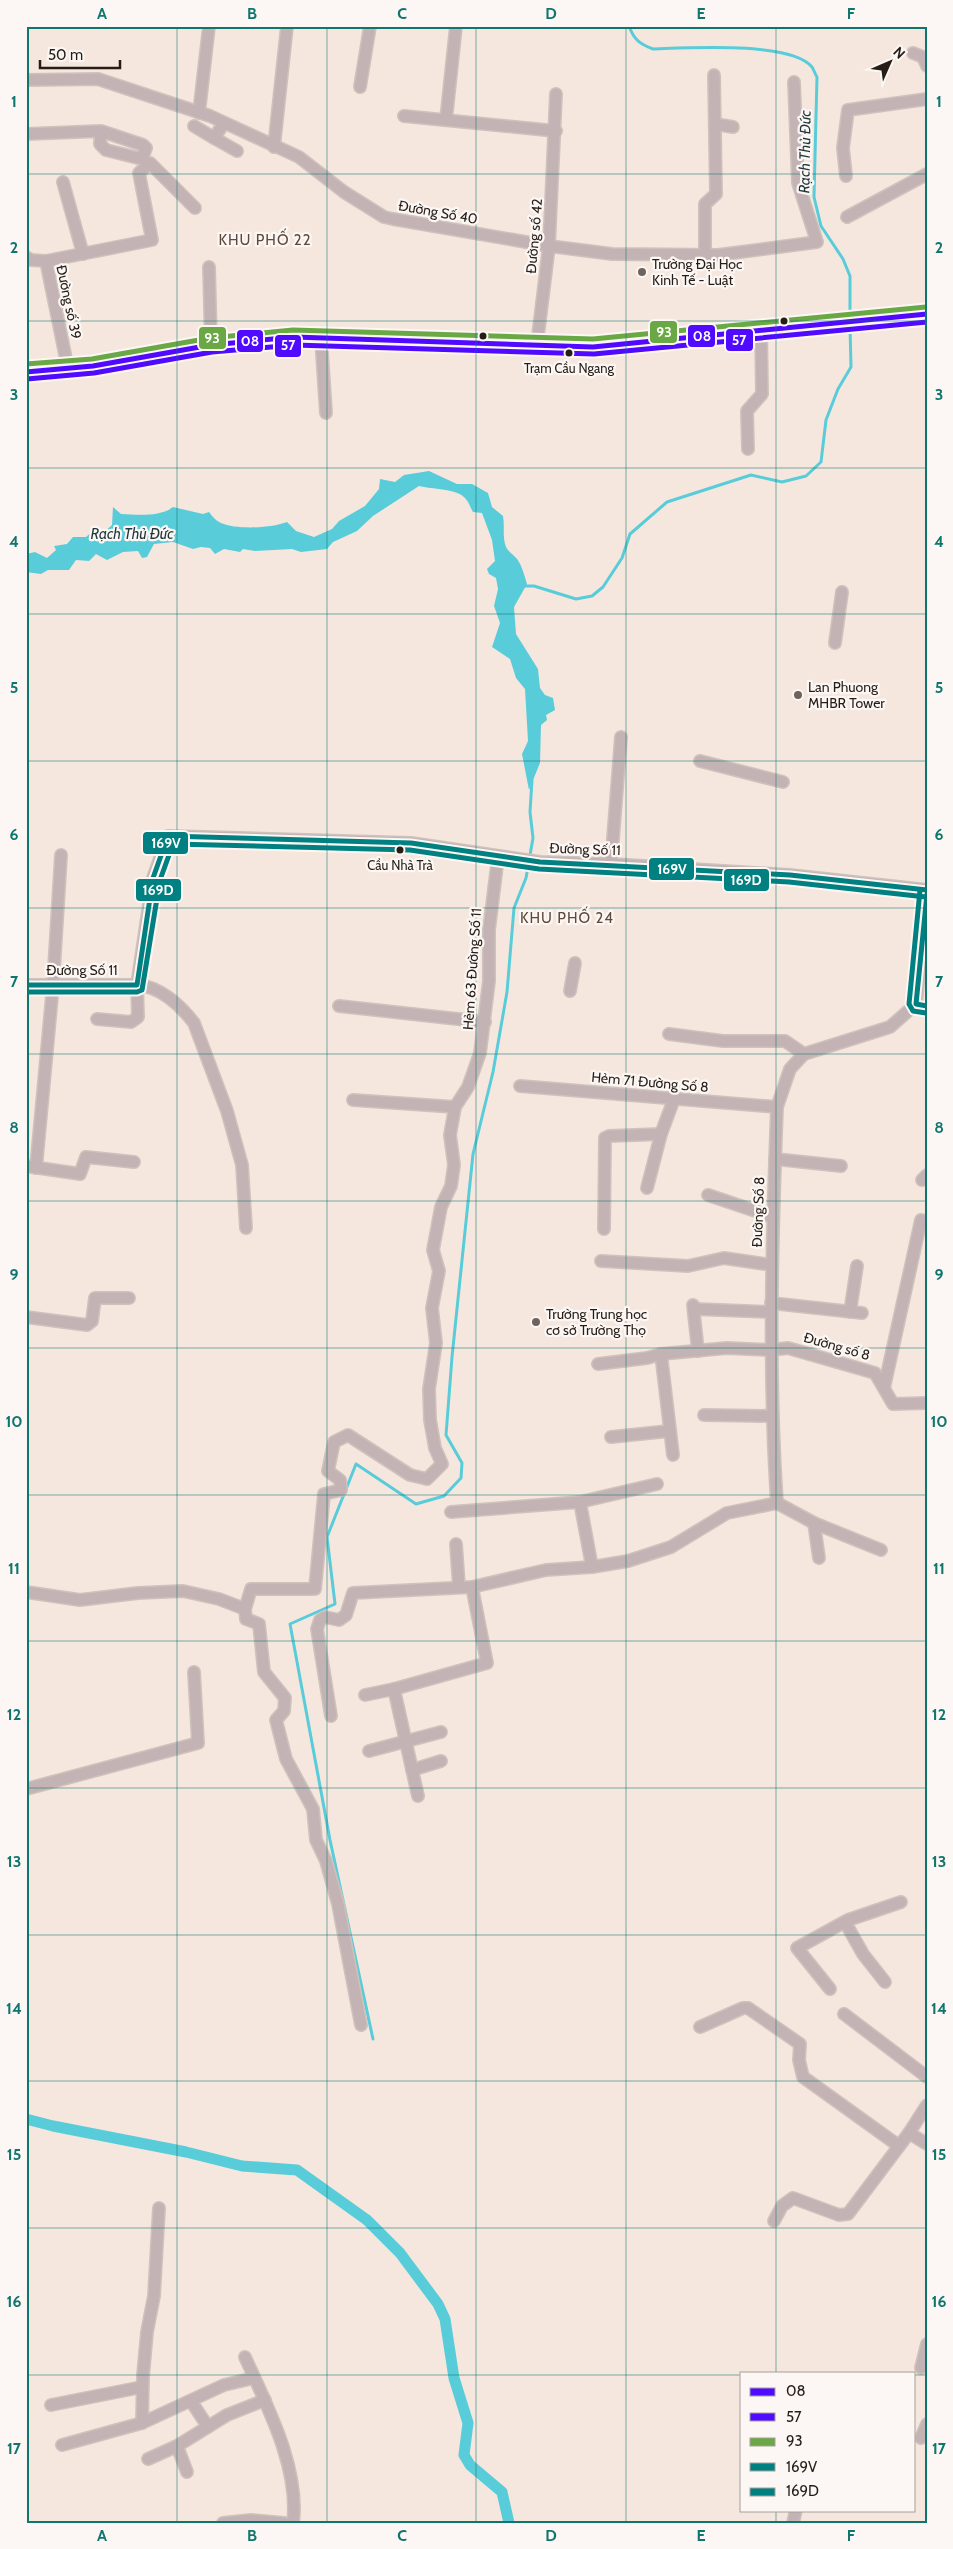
<svg xmlns="http://www.w3.org/2000/svg" width="953" height="2549" font-family="Cabin,sans-serif">
<style>
.water{fill:#59ccd9}
.lines{fill:none;stroke-linecap:round;stroke-linejoin:round}
.stream{stroke:#59ccd9;stroke-width:3}
.canal{stroke:#59ccd9;stroke-width:11}
.minor-casing{stroke:#cec3bc;stroke-width:14}
.major-casing{stroke:#cec3bc;stroke-width:18}
.minor{stroke:#c4b3b4;stroke-width:11}
.major{stroke:#beaba9;stroke-width:15}
.bus-1-casing{stroke:#fcf7f4;stroke-width:9}
.bus-2-casing{stroke:#fcf7f4;stroke-width:9}
.bus-3-casing{stroke:#fcf7f4;stroke-width:9}
.bus-4-casing{stroke:#fcf7f4;stroke-width:9}
.bus-5-casing{stroke:#fcf7f4;stroke-width:9}
.bus-1{stroke:#4f0aff;stroke-width:5}
.bus-2{stroke:#4f0aff;stroke-width:5}
.bus-3{stroke:#6aa845;stroke-width:5}
.bus-4{stroke:#008080;stroke-width:5}
.bus-5{stroke:#008080;stroke-width:5}
.grid{fill:none;stroke:#0f766e;stroke-width:1;stroke-opacity:0.55}
.poi-dot{fill:#6e645d;stroke:#fcf7f4;stroke-width:2}
.bus-dot{fill:#261d17;stroke:#fcf7f4;stroke-width:2}
.labels{text-anchor:middle;stroke-width:4.5;stroke-linejoin:round;paint-order:stroke}
.bus-label{font-size:13px;fill:#261d17;stroke:#fcf7f4}
.street-label{font-size:14px;fill:#261d17;stroke:#fcf7f4}
.poi-label{font-size:14px;fill:#261d17;stroke:#fcf7f4;text-anchor:start}
.water-label{font-size:15px;font-style:italic;fill:#1e373b;stroke:#fcf7f4}
.neighbourhood-label{font-size:15px;letter-spacing:1px;fill:#5e493b;stroke:#fcf7f4}
.line-badge{stroke:#fcf7f4;stroke-width:2}
.badge-label{font-size:14px;text-anchor:middle;font-weight:bold;fill:#fff}
.neatline{fill:none;stroke:#0f766e;stroke-width:2}
.grid-label{font-size:16px;text-anchor:middle;font-weight:bold;fill:#0f766e}
</style>
<rect width="100%" height="100%" fill="#f5e7de"/>
<!-- water -->
<path class="water" d="M429,471l28,13h15l16,9 4,14 11,9c2,10 -1,20 3,31 3,6 10,9 13,15 3,5 6,15 8,22l-13,23 2,27 22,35 2,19 5,7 8,3 2,12 -9,5 1,5 -6,5 -1,38 -11,27 -7,-36 6,-13 -3,-52 -9,-11 -6,-19 -18,-12 8,-24 -6,-17 4,-17 -2,-11 -7,-4 -2,-5 8,-8 -3,-21 -10,-27 -9,-1c-3,-5 -4,-10 -8,-14 -7,-9 -34,-9 -46,-12l-46,30 -16,15 -24,11 -6,7 -26,3 -9,-3 -37,2 -12,-2 -3,3 -16,-3 -9,5 -5,-6 -9,-1 -8,2 -20,-7 -19,2 -7,13 -5,1 -4,-7 -15,1 -16,8 -11,-6 -7,7 -13,-1 -7,10h-21l-7,4 -15,-2v-18l9,-2 12,6 9,-8 -2,-4 13,-2 6,-7h13l8,-7 8,4 10,-9 1,-18 8,7c17,1 39,3 52,-7l30,7 6,-2c3,4 7,9 12,11 16,7 51,5 66,-1l9,9 18,6 18,-8 7,-8 26,-15 14,-17 1,-10 15,3 9,-7z"/>
<g class="lines">
<!-- stream -->
<g class="stream">
<path d="M629,26c5,14 11,18 24,23 33,-1 138,-8 159,18 2,3 3,7 5,10l-3,120 7,29 22,33 7,17v42"/>
<path d="M523,586h11l42,13 16,-3 11,-9 19,-29 8,-24 37,-32 84,-27 31,7 24,-6 15,-14 5,-42 12,-31 13,-22 -1,-41"/>
<path d="M373,2039l-43,-199 -40,-216 45,-20 -8,-67 29,-73 60,40 28,-8 17,-18 1,-15 -16,-28 6,-78 21,-203 20,-82 14,-80 7,-84 12,-30 7,-40 -3,-26 2,-32"/>
</g>
<!-- canal -->
<path class="canal" d="M26,2119l27,7 133,26 56,14 55,4 70,50 33,33 38,51 7,15 9,59 14,45 -4,32 6,10 32,27 7,31"/>
<defs>
<g id="minor">
<path d="M913,53l10,4 4,9"/>
<path d="M26,80l72,-1 112,37 89,41 45,35 40,25 9,2 156,27 63,8 106,1 99,-13 -19,-59 -4,-101"/>
<path d="M360,87l10,-61"/>
<path d="M199,113l10,-87"/>
<path d="M404,116l152,15"/>
<path d="M446,120l10,-94"/>
<path d="M715,124l18,3"/>
<path d="M194,126l20,12 10,-15"/>
<path d="M26,134l75,-3 42,14 3,3 -4,11 -36,-9 -6,-6 1,-13"/>
<path d="M214,138l23,13"/>
<path d="M274,147l13,-121"/>
<path d="M846,176l-3,-28 5,-38 79,-11"/>
<path d="M63,182l20,72"/>
<path d="M847,217l80,-43"/>
<path d="M705,255v-51l11,-10 -2,-119"/>
<path d="M26,257l5,3 15,1 22,108"/>
<path d="M46,261l106,-21 -13,-67 11,-10 45,45"/>
<path d="M209,267l2,78"/>
<path d="M321,338l5,75"/>
<path d="M537,344l12,-98 7,-152"/>
<path d="M748,449l-1,-38 15,-17 -1,-63"/>
<path d="M835,643l7,-51"/>
<path d="M700,761l83,21"/>
<path d="M611,864l10,-127"/>
<path d="M26,985h111l16,-107 15,-42 243,7 129,19 71,2 179,11 137,15"/>
<path d="M570,991l5,-28"/>
<path d="M916,1004l11,-113"/>
<path d="M339,1006l146,16"/>
<path d="M97,1019l34,3 7,-5 -1,-32c23,1 44,21 57,38l33,88 15,54 4,63"/>
<path d="M669,1034l54,7h62l19,13"/>
<path d="M520,1086l257,21"/>
<path d="M353,1100l102,7"/>
<path d="M775,1159l66,7"/>
<path d="M26,1166l54,8 6,-17 48,5"/>
<path d="M36,1168l17,-183 8,-130"/>
<path d="M922,1180l5,-5"/>
<path d="M647,1188l14,-54 13,-35"/>
<path d="M708,1195l65,22"/>
<path d="M604,1229l1,-91 4,-2 52,-2"/>
<path d="M601,1261l87,5 36,-8 48,7"/>
<path d="M771,1303l91,10"/>
<path d="M693,1305l5,46"/>
<path d="M694,1309l77,3"/>
<path d="M850,1312l7,-46"/>
<path d="M26,1317l61,8 5,-4 3,-23h34"/>
<path d="M661,1354l12,101"/>
<path d="M598,1364l49,-6 14,-4 66,-6 43,2 18,-2 87,25 18,31 34,-1"/>
<path d="M884,1388l37,-168 6,2"/>
<path d="M704,1415l67,1"/>
<path d="M611,1437l58,-6"/>
<path d="M580,1502l12,65"/>
<path d="M777,1503c-9,-133 -5,-263 0,-396l13,-38 14,-15 86,-27 26,-23"/>
<path d="M777,1503l37,20 67,27"/>
<path d="M451,1512l129,-10 77,-18"/>
<path d="M814,1523l5,35"/>
<path d="M456,1544l3,43"/>
<path d="M26,1592l54,8 58,-7 45,-2 36,8 26,10"/>
<path d="M394,1689l93,-26 -15,-76"/>
<path d="M365,1695l29,-6 24,107"/>
<path d="M331,1716l-14,-87 3,-9 5,-3 14,3 7,-5 7,-22 119,-6 74,-17 46,-3 36,-6 43,-14 56,-34 50,-10"/>
<path d="M369,1751l72,-19"/>
<path d="M412,1770l29,-9"/>
<path d="M26,1789l172,-46 -4,-71"/>
<path d="M845,1922l18,32 22,28"/>
<path d="M830,1989l-33,-41 51,-28 53,-18"/>
<path d="M844,2014l83,63"/>
<path d="M361,2025l-23,-121 -12,-43 -10,-21 -3,-31 -27,-50 -10,-39 8,-9 1,-13 -21,-26 -5,-48 -13,-5 -1,-10 6,-20h64l9,-95 17,-4 -1,-10 -12,-9 6,-29 14,-7 62,40 17,4 15,-15 -7,-16 -5,-28 -1,-31 7,-46 -4,-35 7,-37 -6,-21 8,-43 10,-21 3,-21 -4,-30 5,-28 13,-20 12,-34 9,-72v-51l9,-73"/>
<path d="M700,2027l43,-19h5l52,36 -1,16 4,17 96,69"/>
<path d="M909,2133l18,11"/>
<path d="M774,2221l8,-15 11,-8 46,17 9,-1 61,-81 18,-28"/>
<path d="M245,2357c22,49 55,111 48,166"/>
<path d="M921,2368l6,-24"/>
<path d="M191,2401l17,26"/>
<path d="M51,2405l91,-18"/>
<path d="M142,2423l1,-47 4,-44 7,-36 5,-88"/>
<path d="M921,2438l6,-14"/>
<path d="M62,2445l80,-22 82,-38 30,-7"/>
<path d="M177,2446l10,26"/>
<path d="M148,2459l29,-13 50,-31 38,-15"/>
<path d="M223,2523l28,-3 33,3"/>
<path d="M793,2523l3,-13"/>
</g>
<path id="major" d="M26,372l67,-6 118,-21 83,-8 299,10 334,-33"/>
</defs>
<!-- minor casing -->
<use href="#minor" class="minor-casing"/>
<!-- major casing -->
<use href="#major" class="major-casing"/>
<!-- minor -->
<use href="#minor" class="minor"/>
<!-- major -->
<use href="#major" class="major"/>
<defs>
<path id="bus-1" d="M26,372l67,-6 118,-21 83,-8 299,10 334,-33"/>
<path id="bus-2" d="M27,379l67,-6 118,-21 82,-7 300,9 333,-32"/>
<path id="bus-3" d="M26,364l66,-5 118,-21 83,-8 300,9 333,-32"/>
<g id="bus-4">
<path d="M927,894l-11,110 11,2"/>
<path d="M26,985h111l16,-107 15,-42 243,7 129,19 250,13 137,15"/>
</g>
<g id="bus-5">
<path d="M920,890l-11,114 4,7 13,2"/>
<path d="M26,992h111l5,-2 18,-110 13,-36 237,6 129,19 250,13 137,15"/>
</g>
</defs>
<!-- bus-1 casing -->
<use href="#bus-1" class="bus-1-casing"/>
<!-- bus-2 casing -->
<use href="#bus-2" class="bus-2-casing"/>
<!-- bus-3 casing -->
<use href="#bus-3" class="bus-3-casing"/>
<!-- bus-4 casing -->
<use href="#bus-4" class="bus-4-casing"/>
<!-- bus-5 casing -->
<use href="#bus-5" class="bus-5-casing"/>
<!-- bus-1 -->
<use href="#bus-1" class="bus-1"/>
<!-- bus-2 -->
<use href="#bus-2" class="bus-2"/>
<!-- bus-3 -->
<use href="#bus-3" class="bus-3"/>
<!-- bus-4 -->
<use href="#bus-4" class="bus-4"/>
<!-- bus-5 -->
<use href="#bus-5" class="bus-5"/>
</g>
<!-- grid -->
<path class="grid" d="M177,26v2497M327,26v2497M476,26v2497M626,26v2497M776,26v2347M26,174h901M26,321h901M26,468h901M26,614h901M26,761h901M26,908h901M26,1054h901M26,1201h901M26,1348h901M26,1495h901M26,1641h901M26,1788h901M26,1935h901M26,2081h901M26,2228h901M26,2375h716M914,2375h13M776,2510v13"/>
<!-- markers -->
<g class="poi-dot">
<circle cx="642" cy="272" r="5"/>
<circle cx="798" cy="695" r="5"/>
<circle cx="536" cy="1322" r="5"/>
</g>
<g class="bus-dot">
<circle cx="784" cy="321" r="4.5"/>
<circle cx="483" cy="336" r="4.5"/>
<circle cx="569" cy="353" r="4.5"/>
<circle cx="400" cy="850" r="4.5"/>
</g>
<g class="labels">
<!-- bus labels -->
<g class="bus-label">
<text x="569" y="373">Trạm Cầu Ngang</text>
<text x="400" y="870">Cầu Nhà Trà</text>
</g>
<!-- street labels -->
<g class="street-label">
<text transform="translate(438 212) rotate(10)" y="5">Đường Số 40</text>
<text transform="translate(534 236) rotate(-85)" y="5">Đường số 42</text>
<text transform="translate(69 302) rotate(78)" y="5">Đường số 39</text>
<text transform="translate(585 849) rotate(2)" y="5">Đường Số 11</text>
<text transform="translate(472 969) rotate(-86)" y="5">Hẻm 63 Đường Số 11</text>
<text x="82" y="975">Đường Số 11</text>
<text transform="translate(650 1082) rotate(5)" y="5">Hẻm 71 Đường Số 8</text>
<text transform="translate(758 1212) rotate(-88)" y="5">Đường Số 8</text>
<text transform="translate(837 1346) rotate(16)" y="5">Đường số 8</text>
</g>
<!-- poi labels -->
<g class="poi-label">
<text x="652" y="269">Trường Đại Học<tspan x="652" dy="16">Kinh Tế - Luật</tspan></text>
<text x="808" y="692">Lan Phuong<tspan x="808" dy="16">MHBR Tower</tspan></text>
<text x="546" y="1319">Trường Trung học<tspan x="546" dy="16">cơ sở Trường Thọ</tspan></text>
</g>
<!-- water labels -->
<g class="water-label">
<text transform="translate(805 152) rotate(-89)" y="5">Rạch Thủ Đức</text>
<text x="132" y="539">Rạch Thủ Đức</text>
</g>
<!-- neighbourhood labels -->
<g class="neighbourhood-label">
<text x="265" y="245">KHU PHỐ 22</text>
<text x="567" y="923">KHU PHỐ 24</text>
</g>
</g>
<g class="line-badge">
<rect x="649" y="320" width="29" height="24" rx="5" fill="#6aa845"/>
<rect x="687" y="324" width="29" height="24" rx="5" fill="#4f0aff"/>
<rect x="198" y="326" width="29" height="24" rx="5" fill="#6aa845"/>
<rect x="725" y="328" width="29" height="24" rx="5" fill="#4f0aff"/>
<rect x="236" y="329" width="28" height="24" rx="5" fill="#4f0aff"/>
<rect x="274" y="334" width="28" height="24" rx="5" fill="#4f0aff"/>
<rect x="142" y="831" width="47" height="24" rx="5" fill="#008080"/>
<rect x="648" y="857" width="47" height="24" rx="5" fill="#008080"/>
<rect x="723" y="868" width="47" height="24" rx="5" fill="#008080"/>
<rect x="135" y="878" width="47" height="24" rx="5" fill="#008080"/>
</g>
<g class="badge-label">
<text x="664" y="337">93</text>
<text x="702" y="341">08</text>
<text x="212" y="343">93</text>
<text x="739" y="345">57</text>
<text x="250" y="346">08</text>
<text x="288" y="350">57</text>
<text x="166" y="848">169V</text>
<text x="672" y="874">169V</text>
<text x="746" y="885">169D</text>
<text x="158" y="895">169D</text>
</g>
<!-- border -->
<rect width="953" height="2549" fill="none" stroke="#fcf7f4" stroke-width="55"/>
<!-- legend -->
<rect x="740" y="2372" width="175" height="140" fill="#fcf7f4" stroke="#a6a09c"/>
<rect x="750" y="2388" width="25" height="8" fill="#4f0aff" stroke="#a6a09c"/>
<text x="786" y="2396" font-size="15" fill="#261d17">08</text>
<rect x="750" y="2413" width="25" height="8" fill="#4f0aff" stroke="#a6a09c"/>
<text x="786" y="2422" font-size="15" fill="#261d17">57</text>
<rect x="750" y="2438" width="25" height="8" fill="#6aa845" stroke="#a6a09c"/>
<text x="786" y="2446" font-size="15" fill="#261d17">93</text>
<rect x="750" y="2463" width="25" height="8" fill="#008080" stroke="#a6a09c"/>
<text x="786" y="2472" font-size="15" fill="#261d17">169V</text>
<rect x="750" y="2488" width="25" height="8" fill="#008080" stroke="#a6a09c"/>
<text x="786" y="2496" font-size="15" fill="#261d17">169D</text>
<!-- north arrow -->
<g transform="translate(890 62) rotate(45)" stroke="#fcf7f4" stroke-width="4" paint-order="stroke">
<path d="M0-4L9 19L0 12L-9 19Z" fill="#261d17"/>
<text y="-8" font-size="14" font-weight="bold" text-anchor="middle" fill="#261d17">N</text>
</g>
<!-- scale -->
<path d="M40 60v8h80v-8" fill="none" stroke="#261d17" stroke-width="2.5"/>
<text x="48" y="60" font-size="15" fill="#261d17" stroke="#fcf7f4" stroke-width="4" paint-order="stroke">50 m</text>
<rect x="28" y="28" width="898" height="2494" class="neatline"/>
<g class="grid-label">
<text x="102" y="19">A</text>
<text x="252" y="19">B</text>
<text x="402" y="19">C</text>
<text x="551" y="19">D</text>
<text x="701" y="19">E</text>
<text x="851" y="19">F</text>
<text x="14" y="107">1</text>
<text x="939" y="107">1</text>
<text x="14" y="253">2</text>
<text x="939" y="253">2</text>
<text x="14" y="400">3</text>
<text x="939" y="400">3</text>
<text x="14" y="547">4</text>
<text x="939" y="547">4</text>
<text x="14" y="693">5</text>
<text x="939" y="693">5</text>
<text x="14" y="840">6</text>
<text x="939" y="840">6</text>
<text x="14" y="987">7</text>
<text x="939" y="987">7</text>
<text x="14" y="1133">8</text>
<text x="939" y="1133">8</text>
<text x="14" y="1280">9</text>
<text x="939" y="1280">9</text>
<text x="14" y="1427">10</text>
<text x="939" y="1427">10</text>
<text x="14" y="1574">11</text>
<text x="939" y="1574">11</text>
<text x="14" y="1720">12</text>
<text x="939" y="1720">12</text>
<text x="14" y="1867">13</text>
<text x="939" y="1867">13</text>
<text x="14" y="2014">14</text>
<text x="939" y="2014">14</text>
<text x="14" y="2160">15</text>
<text x="939" y="2160">15</text>
<text x="14" y="2307">16</text>
<text x="939" y="2307">16</text>
<text x="14" y="2454">17</text>
<text x="939" y="2454">17</text>
<text x="102" y="2541">A</text>
<text x="252" y="2541">B</text>
<text x="402" y="2541">C</text>
<text x="551" y="2541">D</text>
<text x="701" y="2541">E</text>
<text x="851" y="2541">F</text>
</g>
</svg>
